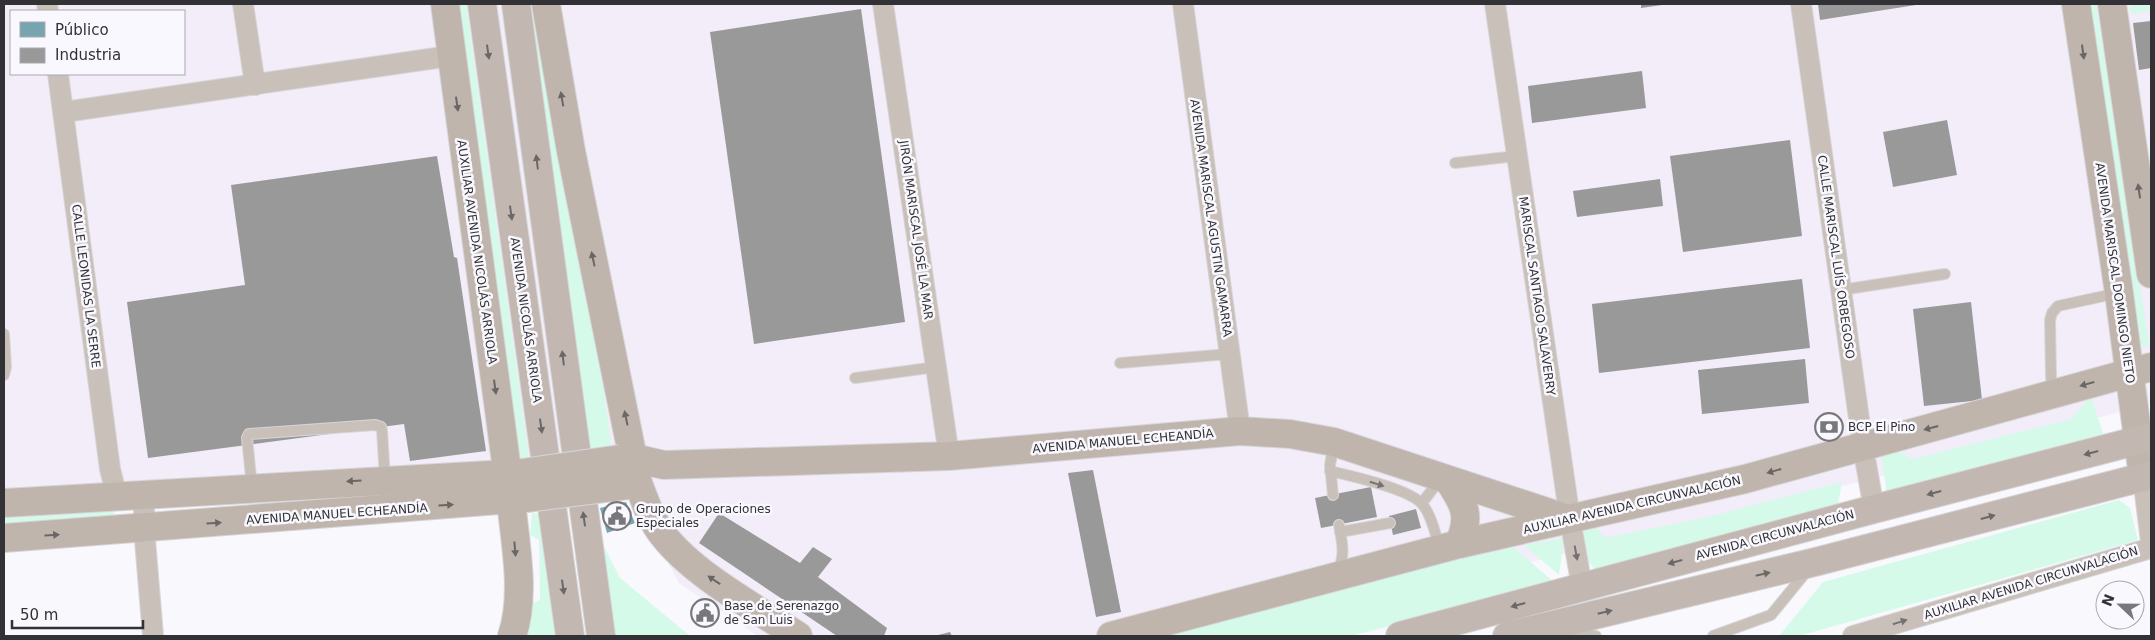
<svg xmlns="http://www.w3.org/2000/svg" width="2155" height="640" font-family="'DejaVu Sans',sans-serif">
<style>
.industrial{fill:#f2edf8;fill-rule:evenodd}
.green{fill:#d5faea}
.public{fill:#76a5af}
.industry{fill:#999}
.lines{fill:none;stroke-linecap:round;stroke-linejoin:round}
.lane-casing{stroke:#d6d6d8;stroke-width:12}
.street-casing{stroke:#d6d6d8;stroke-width:22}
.secondary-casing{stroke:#d6d6d8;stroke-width:30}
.primary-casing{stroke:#d6d6d8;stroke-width:30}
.lane{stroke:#c9c0ba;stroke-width:10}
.street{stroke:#c9c0ba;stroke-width:20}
.secondary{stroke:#c0b5ad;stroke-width:28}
.primary{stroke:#c2b8b1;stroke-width:28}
.secondary-bridge-casing{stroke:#d6d6d8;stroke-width:30;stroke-linecap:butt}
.secondary-bridge{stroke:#c0b5ad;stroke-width:28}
.oneway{fill:#6c6867}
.oneway2{fill:#6b6666}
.oneway3{fill:#767271}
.labels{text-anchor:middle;stroke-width:5;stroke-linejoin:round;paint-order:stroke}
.street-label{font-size:12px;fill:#323236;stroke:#f8f8fe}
.poi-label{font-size:12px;fill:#323236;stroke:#f8f8fe;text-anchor:start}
</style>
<rect width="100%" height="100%" fill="#f9f9fd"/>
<!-- industrial -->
<path class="industrial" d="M4,4h2147v399l-211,59 -631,154 -69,20h-482l-79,-53 -44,-81 -167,-33 -464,22zM11,11h173v63h-173z"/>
<!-- green -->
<g class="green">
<path d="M456,4h10l63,455 -14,-6z"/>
<path d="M525,4h8l69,371 10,80 -25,4z"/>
<path d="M2081,4h15l53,340 -13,6z"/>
<path d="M2130,4h21v7l-20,3z"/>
<path d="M2091,396l14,43 -218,56 -6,-42 16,-2 16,8 158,-40z"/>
<path d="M1842,482l-4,23 -242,65 -8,-8 -5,-34 13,-2 9,12 103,-21z"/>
<path d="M2119,500l11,8 8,32 -339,96h-20l44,-54z"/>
<path d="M114,509l-1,10 -109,13v-20z"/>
<path d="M532,513l8,1 15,122h-33l5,-30 13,-6 -1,-60 -9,-5z"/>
<path d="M596,531l24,47 70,58h-77z"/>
<path d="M1564,538l-5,37 -35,-30z"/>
<path d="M1511,545l44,38 -204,53h-189z"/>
</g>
<!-- public -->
<path class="public" d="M626,502l9,21 -28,10 -7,-25z"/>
<!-- industry -->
<g class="industry">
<path d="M1641,4h21v1l-21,3z"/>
<path d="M1818,4h98v1l-96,15z"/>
<path d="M861,9l44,313 -151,22 -44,-312z"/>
<path d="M2151,21v47l-12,2 -6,-47z"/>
<path d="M1642,71l4,37 -114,15 -4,-37z"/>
<path d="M1947,120l10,55 -64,12 -10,-55z"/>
<path d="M1790,140l12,96 -119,16 -13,-96z"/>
<path d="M437,156l17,101 3,1 29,193 -76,10 -6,-37 -256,34 -21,-156 118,-17 -14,-100z"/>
<path d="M1660,179l3,27 -86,11 -4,-26z"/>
<path d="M1802,279l8,69 -211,25 -7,-69z"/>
<path d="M1971,302l11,98 -58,6 -11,-97z"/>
<path d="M1805,359l4,44 -107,11 -4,-44z"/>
<path d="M1093,470l28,142 -25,5 -28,-144z"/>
<path d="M1371,487l6,30 -56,11 -6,-30z"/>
<path d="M1416,509l5,19 -28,7 -4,-19z"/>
<path d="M719,513l81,50 13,-16 19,12 -14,18 69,51 -3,8h-47l-138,-93z"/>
<path d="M950,632l2,4h-18z"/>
</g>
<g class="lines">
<defs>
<g id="lane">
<path d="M1455,163l61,-7"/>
<path d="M1841,290l104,-16"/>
<path d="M4,334l2,33 -2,8"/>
<path d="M1120,363l109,-9"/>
<path d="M855,378l81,-11"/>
<path d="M2053,393l-2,-16 -1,-57 2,-7 6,-7 60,-13"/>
<path d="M1330,471c21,5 81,18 93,34 9,12 13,29 16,43"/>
<path d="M252,487l-5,-49 2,-4 126,-9 6,2 1,3 3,49"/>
<path d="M1333,495l-3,-30 4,-22"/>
<path d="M1422,503l19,-25"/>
<path d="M1340,532l50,-9"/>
<path d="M1337,572c9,-16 5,-30 2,-47"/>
<path d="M1568,629l28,7"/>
<path d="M1713,636l58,-21 36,-44"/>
</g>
<g id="street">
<path d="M47,4l1,7"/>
<path d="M243,4l12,81"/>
<path d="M883,4l66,452"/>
<path d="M1183,4l57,427"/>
<path d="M1495,4l75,515 12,68"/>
<path d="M1801,4l62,443 11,62"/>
<path d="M58,74l52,395 7,28"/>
<path d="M64,112l386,-56"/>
<path d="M2143,477l8,65"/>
<path d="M144,496v32l9,108"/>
<path d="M1853,636l298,-88"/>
</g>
<g id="secondary">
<path d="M445,4l66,496c4,44 15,94 1,136"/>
<path d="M546,4l25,147 67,332c7,18 13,37 25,52 31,40 93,73 135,101"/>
<path d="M2076,4l43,289 24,184"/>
<path d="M2112,4l39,270"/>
<path d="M620,459l14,-1 30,7 285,-9 291,-25 50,3 44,8 234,77"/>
<path d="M1449,481c16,24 22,35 10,63"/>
<path d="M4,503l518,-30"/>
<path d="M4,538l522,-40"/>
<path d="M1111,636l348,-92 286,-65 406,-112"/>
</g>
<g id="primary">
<path d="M482,4l88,632"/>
<path d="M516,4l85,632"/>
<path d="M1400,636l474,-127 277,-72"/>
<path d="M1507,636l308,-74 336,-87"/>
</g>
</defs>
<!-- lane casing -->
<use href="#lane" class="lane-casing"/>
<!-- street casing -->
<use href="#street" class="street-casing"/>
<!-- secondary casing -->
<use href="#secondary" class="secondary-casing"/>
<!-- primary casing -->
<use href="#primary" class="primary-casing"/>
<!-- lane -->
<use href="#lane" class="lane"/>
<!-- street -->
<use href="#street" class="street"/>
<!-- secondary -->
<use href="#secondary" class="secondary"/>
<!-- primary -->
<use href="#primary" class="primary"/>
<defs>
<g id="secondary-bridge">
<path d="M522,473l98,-14"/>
<path d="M526,498l102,-13"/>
</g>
</defs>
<!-- secondary-bridge casing -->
<use href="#secondary-bridge" class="secondary-bridge-casing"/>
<!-- secondary-bridge -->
<use href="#secondary-bridge" class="secondary-bridge"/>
</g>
<!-- one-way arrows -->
<defs><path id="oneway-solid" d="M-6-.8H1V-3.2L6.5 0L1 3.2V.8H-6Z" transform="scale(1.25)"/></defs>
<g class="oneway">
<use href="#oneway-solid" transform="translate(488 52) rotate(82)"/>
<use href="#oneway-solid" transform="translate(537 162) rotate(-97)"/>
<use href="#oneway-solid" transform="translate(511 213) rotate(82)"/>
<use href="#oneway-solid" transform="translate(563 358) rotate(-97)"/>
<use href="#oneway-solid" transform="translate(541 426) rotate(82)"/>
<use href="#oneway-solid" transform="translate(2091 453) rotate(165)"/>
<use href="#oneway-solid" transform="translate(1934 493) rotate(165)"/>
<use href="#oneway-solid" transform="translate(1988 517) rotate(-15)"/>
<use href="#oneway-solid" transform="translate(584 519) rotate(-98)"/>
<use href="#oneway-solid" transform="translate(1675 562) rotate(165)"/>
<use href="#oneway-solid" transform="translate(1763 574) rotate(-13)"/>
<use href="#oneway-solid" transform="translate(563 587) rotate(82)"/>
<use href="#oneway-solid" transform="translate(1518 605) rotate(165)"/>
<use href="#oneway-solid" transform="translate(1605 612) rotate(-13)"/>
</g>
<g class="oneway2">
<use href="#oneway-solid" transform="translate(2083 52) rotate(82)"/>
<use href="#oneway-solid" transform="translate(562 99) rotate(-100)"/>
<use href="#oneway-solid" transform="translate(457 104) rotate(82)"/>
<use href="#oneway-solid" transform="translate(2139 191) rotate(-98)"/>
<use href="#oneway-solid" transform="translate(593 259) rotate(-102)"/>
<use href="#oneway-solid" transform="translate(2087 384) rotate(164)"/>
<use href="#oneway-solid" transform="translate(495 387) rotate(82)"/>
<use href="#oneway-solid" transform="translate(626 418) rotate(-102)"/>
<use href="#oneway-solid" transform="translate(1931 428) rotate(165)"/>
<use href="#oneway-solid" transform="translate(1774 471) rotate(164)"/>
<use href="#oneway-solid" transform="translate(354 481) rotate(177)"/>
<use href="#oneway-solid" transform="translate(446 505) rotate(-4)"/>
<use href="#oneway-solid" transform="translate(214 523) rotate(-4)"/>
<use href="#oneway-solid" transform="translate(52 535) rotate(-4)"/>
<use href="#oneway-solid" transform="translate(515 549) rotate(85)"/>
<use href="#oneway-solid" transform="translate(714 580) rotate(-146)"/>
</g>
<g class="oneway3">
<use href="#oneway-solid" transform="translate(1377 484) rotate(18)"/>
<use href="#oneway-solid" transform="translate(1576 553) rotate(80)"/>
<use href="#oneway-solid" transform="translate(1900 622) rotate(-17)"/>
</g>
<!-- icons -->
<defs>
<symbol id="bank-ring" viewBox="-11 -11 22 22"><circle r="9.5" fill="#f8f8fe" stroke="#78787c" stroke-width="1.5"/><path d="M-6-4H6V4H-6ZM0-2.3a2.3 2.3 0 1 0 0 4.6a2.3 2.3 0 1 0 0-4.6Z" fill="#78787c"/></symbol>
<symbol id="civic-ring" viewBox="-11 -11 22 22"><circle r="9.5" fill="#f8f8fe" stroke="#78787c" stroke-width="1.5"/><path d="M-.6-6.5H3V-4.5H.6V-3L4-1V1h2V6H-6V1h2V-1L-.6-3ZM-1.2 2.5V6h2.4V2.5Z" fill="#78787c"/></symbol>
</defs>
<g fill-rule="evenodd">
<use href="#bank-ring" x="1813" y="411" width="32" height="32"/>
<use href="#civic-ring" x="601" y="500" width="32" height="32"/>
<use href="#civic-ring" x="689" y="597" width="32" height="32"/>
</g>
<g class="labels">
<!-- street labels -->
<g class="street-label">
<text transform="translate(1211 218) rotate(82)" y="4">AVENIDA MARISCAL AGUSTIN GAMARRA</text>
<text transform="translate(916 230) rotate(82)" y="4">JIRÓN MARISCAL JOSÉ LA MAR</text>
<text transform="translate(477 252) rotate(82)" y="4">AUXILIAR AVENIDA NICOLÁS ARRIOLA</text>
<text transform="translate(1836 257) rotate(82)" y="4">CALLE MARISCAL LUÍS ORBEGOSO</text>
<text transform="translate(2115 273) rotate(82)" y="4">AVENIDA MARISCAL DOMINGO NIETO</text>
<text transform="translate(86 286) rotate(83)" y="4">CALLE LEONIDAS LA SERRE</text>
<text transform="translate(1537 296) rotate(82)" y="4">MARISCAL SANTIAGO SALAVERRY</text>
<text transform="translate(526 320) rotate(82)" y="4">AVENIDA NICOLÁS ARRIOLA</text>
<text transform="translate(1123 441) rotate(-5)" y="4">AVENIDA MANUEL ECHEANDÍA</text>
<text transform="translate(1632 505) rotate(-13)" y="4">AUXILIAR AVENIDA CIRCUNVALACIÓN</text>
<text transform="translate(337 514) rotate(-4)" y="4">AVENIDA MANUEL ECHEANDÍA</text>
<text transform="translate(1775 535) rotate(-15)" y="4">AVENIDA CIRCUNVALACIÓN</text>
<text transform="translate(2031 583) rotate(-17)" y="4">AUXILIAR AVENIDA CIRCUNVALACIÓN</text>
</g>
<!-- poi labels -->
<g class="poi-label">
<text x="1848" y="431">BCP El Pino</text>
<text x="636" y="513">Grupo de Operaciones<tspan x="636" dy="14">Especiales</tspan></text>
<text x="724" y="610">Base de Serenazgo<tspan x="724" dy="14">de San Luis</tspan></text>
</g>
</g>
<!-- border -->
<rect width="2155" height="640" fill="none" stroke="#323236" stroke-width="10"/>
<!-- legend -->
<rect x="10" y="10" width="175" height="65" fill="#f8f8fe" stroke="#a9a9ae"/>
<rect x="20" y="22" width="25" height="15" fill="#76a5af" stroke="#a9a9ae"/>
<text x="55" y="35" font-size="15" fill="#323236">Público</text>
<rect x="20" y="48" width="25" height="15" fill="#999999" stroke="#a9a9ae"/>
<text x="55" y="60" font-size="15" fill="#323236">Industria</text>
<!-- north arrow -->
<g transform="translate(2120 605) rotate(292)"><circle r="24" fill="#f8f8fe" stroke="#a9a9ae"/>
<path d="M0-4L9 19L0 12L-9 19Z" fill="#78787c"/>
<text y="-8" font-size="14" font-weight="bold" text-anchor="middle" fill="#323236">N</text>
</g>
<!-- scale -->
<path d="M12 620v8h131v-8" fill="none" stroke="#323236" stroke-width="2.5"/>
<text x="20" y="620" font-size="15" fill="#323236" stroke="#f8f8fe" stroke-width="4" paint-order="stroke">50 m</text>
</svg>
